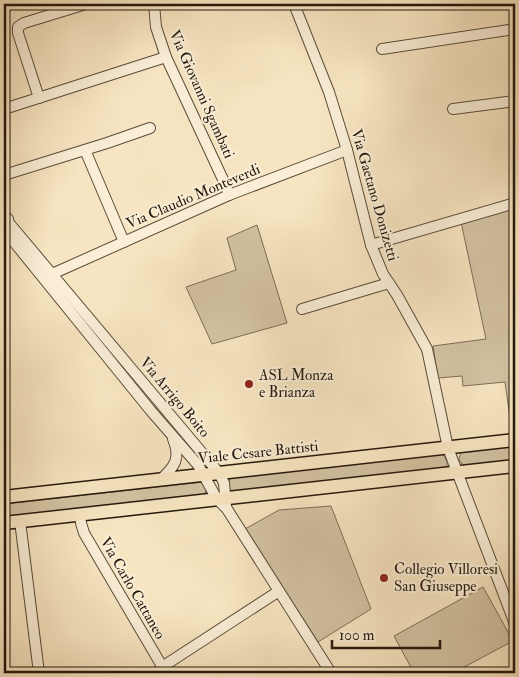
<svg xmlns="http://www.w3.org/2000/svg" width="519" height="677" font-family="'IM FELL Double Pica',serif">
<style>
.green{fill:#d3c2a2;stroke:#7c6e57}
.lines{fill:none;stroke-linecap:round;stroke-linejoin:round}
.minor-casing{stroke:#5a4c39;stroke-width:12}
.major-casing{stroke:#25190c;stroke-width:15}
.minor{stroke:#faeed7;stroke-width:10}
.major{stroke:#f7e5c1;stroke-width:12}
.poi-dot{fill:#8f2418;stroke:#faeed7;stroke-width:2}
.labels{text-anchor:middle;stroke-width:4;stroke-linejoin:round;paint-order:stroke}
.street-label{font-size:15px;fill:#25190c;stroke:#faeed7}
.poi-label{font-size:15px;fill:#25190c;stroke:#faeed7;text-anchor:start}
</style>
<rect width="100%" height="100%" fill="#f7e5c1"/>
<filter id="stains"><feTurbulence type="fractalNoise" baseFrequency=".004" numOctaves="4"/><feColorMatrix values="0 0 0 0 .2 0 0 0 0 .09 0 0 0 0 .02 0 0 0 .5 -.17"/></filter>
<radialGradient id="worn" r=".72"><stop offset=".6" stop-color="#630" stop-opacity="0"/><stop offset="1" stop-color="#630" stop-opacity=".3"/></radialGradient>
<!-- green -->
<g class="green">
<path d="M515,207v217l-4,1 -6,-43 -42,4 -1,-10 -24,2 -5,-32 53,-7 -25,-117z"/>
<path d="M257,225l30,98 -75,21 -26,-57 50,-17 -9,-32z"/>
<path d="M515,445v15l-49,6 -5,-3 -2,-4 2,-7z"/>
<path d="M443,454l4,8v6l-216,24 -3,-9 3,-6z"/>
<path d="M202,482l4,8 -2,7 -200,21v-14z"/>
<path d="M331,506l40,103 -53,33 -73,-113 34,-19z"/>
<path d="M483,587l30,54 -60,32h-39l-20,-37z"/>
</g>
<g class="lines">
<defs>
<g id="minor">
<path d="M154,4l2,23 10,30 60,129 3,9"/>
<path d="M294,4l35,88 18,58 24,95 12,29 14,21 30,54 21,99 67,176"/>
<path d="M382,49l133,-20"/>
<path d="M39,98l-21,-65v-6l6,-4 62,-19"/>
<path d="M4,109l162,-52"/>
<path d="M453,109l62,-8"/>
<path d="M85,150l39,92"/>
<path d="M4,175l103,-32 43,-15"/>
<path d="M4,215l4,4 1,4 210,250 5,10 2,23"/>
<path d="M4,232l10,10 137,169 47,54 19,34 10,10 104,164"/>
<path d="M371,245l144,-42"/>
<path d="M52,274l177,-79 118,-45"/>
<path d="M302,309l87,-26"/>
<path d="M160,480c15,-13 21,-22 13,-41"/>
<path d="M80,515l1,8 3,10 82,140"/>
<path d="M20,521l19,152"/>
<path d="M157,673l5,-6 117,-76"/>
</g>
<g id="major">
<path d="M4,497l511,-57"/>
<path d="M4,523l511,-57"/>
</g>
</defs>
<!-- minor casing -->
<use href="#minor" class="minor-casing"/>
<!-- major casing -->
<use href="#major" class="major-casing"/>
<!-- minor -->
<use href="#minor" class="minor"/>
<!-- major -->
<use href="#major" class="major"/>
</g>
<!-- markers -->
<g class="poi-dot">
<circle cx="249" cy="384" r="5"/>
<circle cx="384" cy="578" r="5"/>
</g>
<g class="labels">
<!-- street labels -->
<g class="street-label">
<text transform="translate(202 94) rotate(66)" y="5">Via Giovanni Sgambati</text>
<text transform="translate(375 195) rotate(74)" y="5">Via Gaetano Donizetti</text>
<text transform="translate(193 196) rotate(-23)" y="5">Via Claudio Monteverdi</text>
<text transform="translate(175 397) rotate(50)" y="5">Via Arrigo Boito</text>
<text transform="translate(258 452) rotate(-6)" y="5">Viale Cesare Battisti</text>
<text transform="translate(133 588) rotate(60)" y="5">Via Carlo Cattaneo</text>
</g>
<!-- poi labels -->
<g class="poi-label">
<text x="259" y="380">ASL Monza<tspan x="259" dy="17">e Brianza</tspan></text>
<text x="394" y="574">Collegio Villoresi<tspan x="394" dy="17">San Giuseppe</tspan></text>
</g>
</g>
<!-- margin -->
<rect width="519" height="677" fill="none" stroke="#f7e5c1" stroke-width="20"/>
<rect x="5" y="5" width="509" height="667" fill="none" stroke="#25190c" stroke-width="2.5"/>
<rect x="10" y="10" width="499" height="657" fill="none" stroke="#25190c"/>
<!-- scale -->
<path d="M332 640v8h108v-8" fill="none" stroke="#25190c" stroke-width="2.5"/>
<text x="339" y="640" font-size="15" fill="#25190c" stroke="#faeed7" stroke-width="4" paint-order="stroke">100 m</text>
<rect width="100%" height="100%" filter="url(#stains)"/>
<rect width="100%" height="100%" fill="url(#worn)"/>
</svg>
